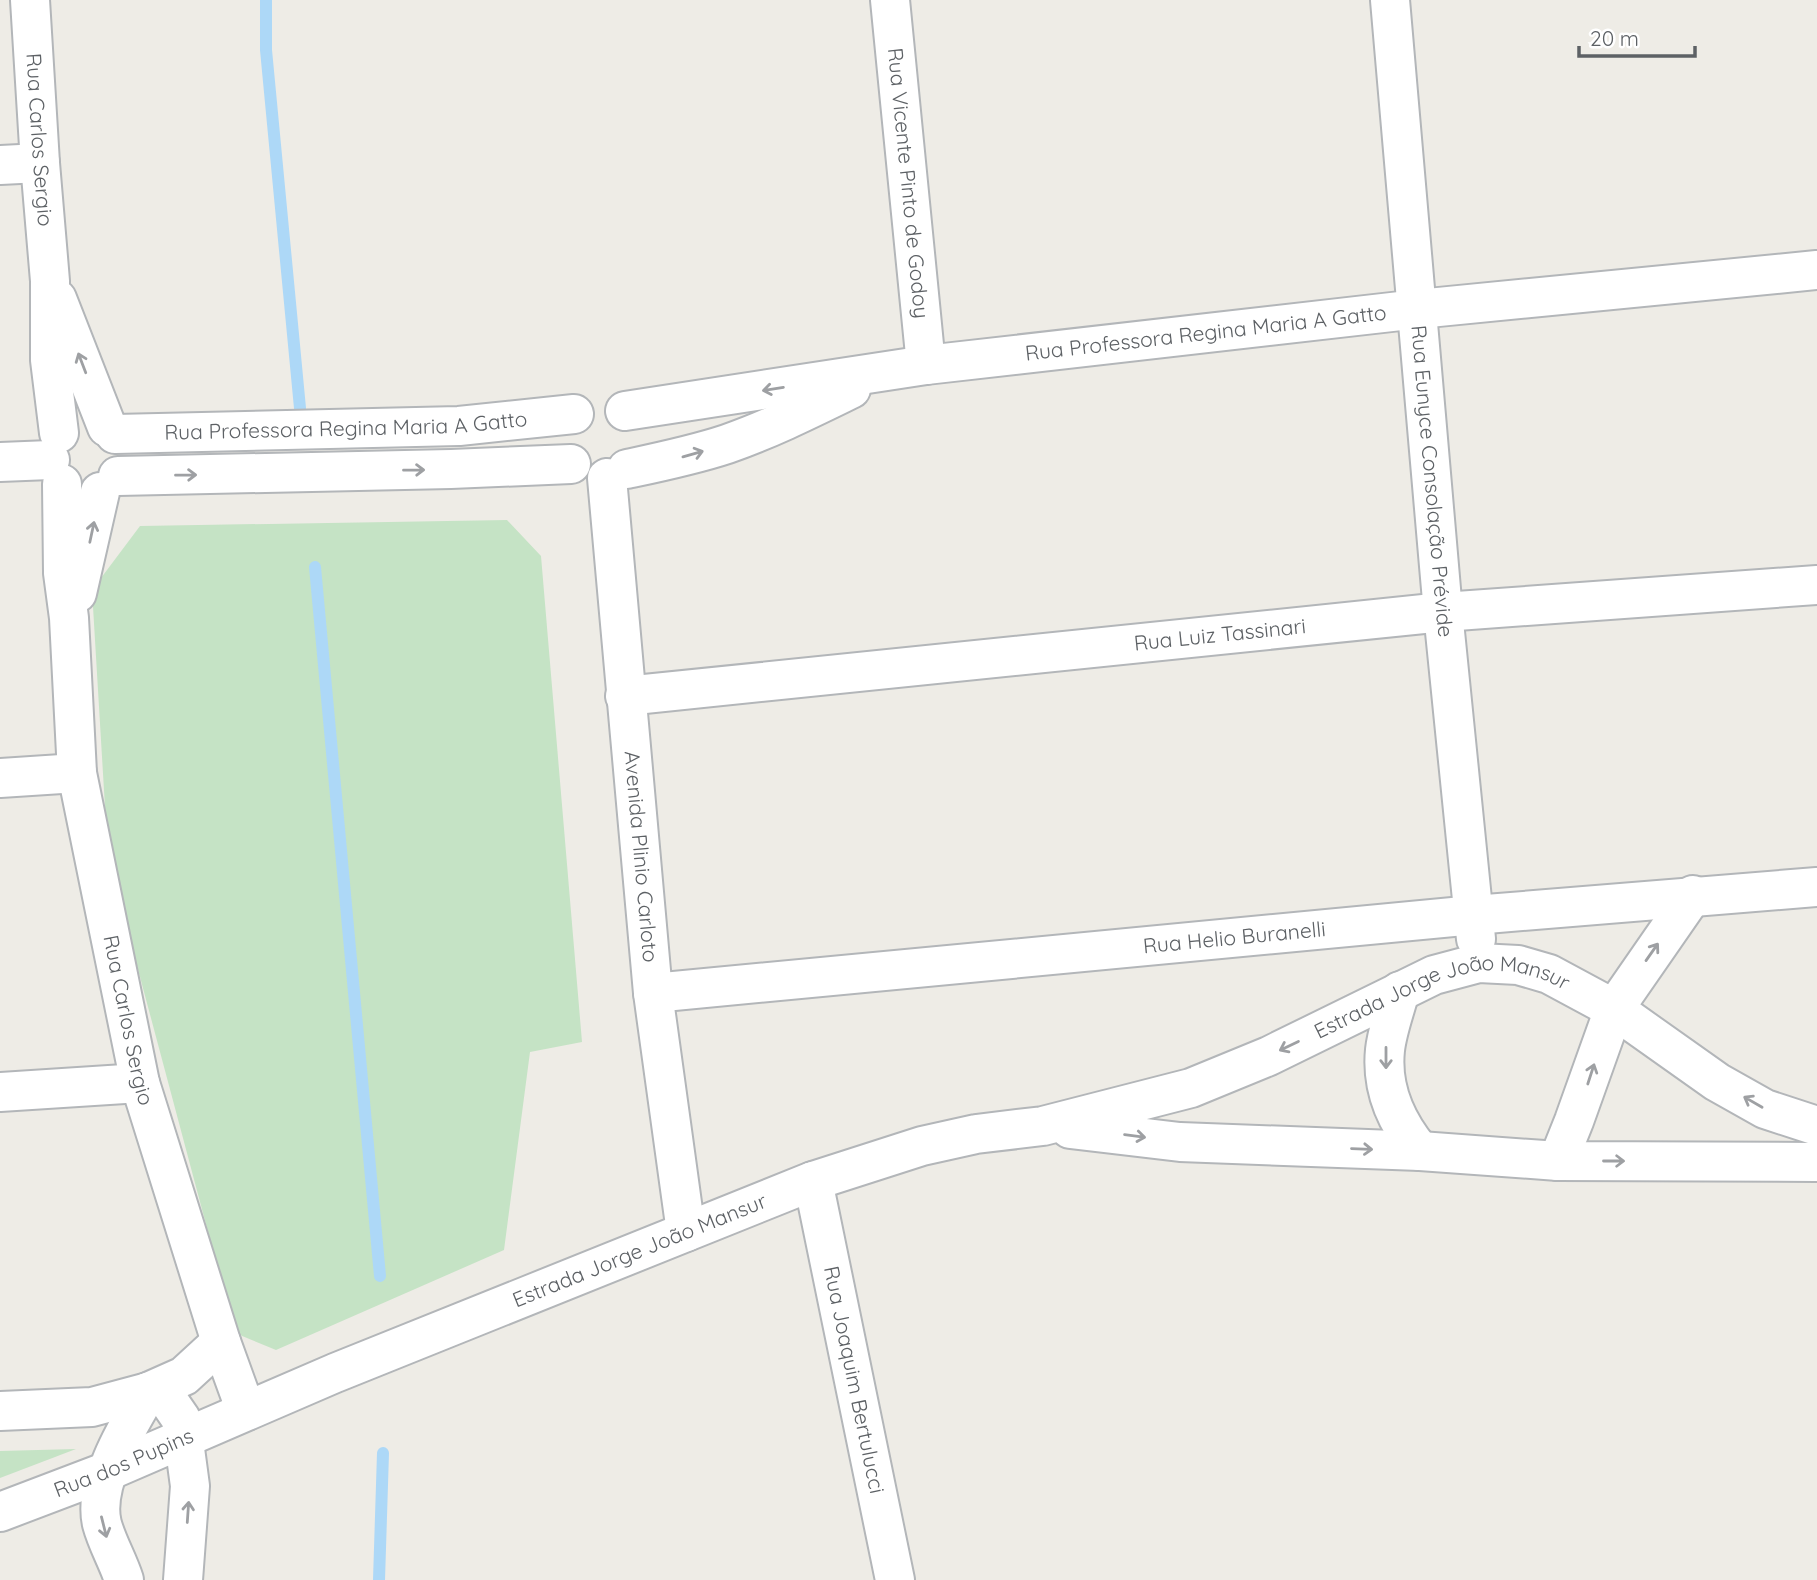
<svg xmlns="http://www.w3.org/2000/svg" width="1817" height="1580" font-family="Quicksand,sans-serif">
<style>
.green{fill:#c5e3c5}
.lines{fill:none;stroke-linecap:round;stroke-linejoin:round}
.stream{stroke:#add8f7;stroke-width:12}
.minor-casing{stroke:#b3b6b9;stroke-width:42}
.minor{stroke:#fff;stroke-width:38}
.oneway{stroke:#9ea0a3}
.labels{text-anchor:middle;stroke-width:5;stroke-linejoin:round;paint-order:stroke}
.street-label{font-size:21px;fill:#5d6165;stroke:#fff}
</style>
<rect width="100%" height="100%" fill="#eeece6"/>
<!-- green -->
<g class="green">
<path d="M507,520l34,36 41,486 -52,10 -26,198 -228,100 -41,-17 -127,-476 -16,-267 48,-64z"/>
<path d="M76,1449l-76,29v-27z"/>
</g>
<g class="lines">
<!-- stream -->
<g class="stream">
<path d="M266,0v50l34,358"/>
<path d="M315,567l65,709"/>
<path d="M379,1580l4,-127"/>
</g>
<defs>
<g id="minor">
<path id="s1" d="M30,0l10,163 10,118v79l9,73"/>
<path id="s2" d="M890,0l36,365"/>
<path id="s3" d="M1390,0l53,612 33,327"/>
<path d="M0,165l40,-2"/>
<path d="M57,299l50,128"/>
<path id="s4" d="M625,411l301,-46 492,-56 399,-39"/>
<path id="s5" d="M115,434l344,-8 115,-12"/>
<path d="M0,462l50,-2"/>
<path d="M627,469c33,-7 67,-14 100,-25 43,-15 83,-35 124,-55"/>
<path d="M118,476l333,-7 120,-5"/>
<path id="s6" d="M607,478l46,515 33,239"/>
<path id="s7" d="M62,484l1,89 6,45 8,155 63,310 81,259 25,69"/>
<path d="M77,593l23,-101"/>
<path id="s8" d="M625,696l818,-84 374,-27"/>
<path d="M0,778l77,-5"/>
<path d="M1400,991c-5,19 -13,40 -15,59 -4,39 11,72 35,101"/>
<path id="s9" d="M653,993l821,-78 343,-28"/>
<path d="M0,1092l140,-9"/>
<path d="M1070,1129l110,13 240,9 138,10 259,1"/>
<path d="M1558,1161l16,-40 40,-112 79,-114"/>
<path id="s10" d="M813,1181l82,399"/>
<path d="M148,1392l12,3 10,8 11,16 9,67 -7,94"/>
<path d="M0,1411l92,-4 56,-15 36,-16 37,-34"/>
<path id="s11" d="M0,1512l108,-41 227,-98 478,-192 109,-35 54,-12 67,-8 148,-38 78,-32 165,-81 45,-12 39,2 31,9 65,35 103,73 48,27 52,17"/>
<path d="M124,1580c-6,-19 -17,-37 -22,-56 -10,-40 26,-98 46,-132"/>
</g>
</defs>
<!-- minor casing -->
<use href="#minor" class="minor-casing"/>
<!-- minor -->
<use href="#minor" class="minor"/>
</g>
<!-- one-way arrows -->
<defs><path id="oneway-shaft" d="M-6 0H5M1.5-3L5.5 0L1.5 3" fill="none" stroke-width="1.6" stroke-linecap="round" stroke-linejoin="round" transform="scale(1.75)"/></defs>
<g class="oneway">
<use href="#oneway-shaft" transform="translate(82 363) rotate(-111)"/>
<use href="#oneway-shaft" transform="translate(773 389) rotate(171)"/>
<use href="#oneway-shaft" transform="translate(693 454) rotate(-16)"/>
<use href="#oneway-shaft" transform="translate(414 470) rotate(-1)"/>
<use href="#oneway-shaft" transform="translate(186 475) rotate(-1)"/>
<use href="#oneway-shaft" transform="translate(92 532) rotate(-78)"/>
<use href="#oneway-shaft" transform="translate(1652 952) rotate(-55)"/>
<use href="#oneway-shaft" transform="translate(1289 1046) rotate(154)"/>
<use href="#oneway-shaft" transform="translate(1386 1058) rotate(90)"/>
<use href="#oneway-shaft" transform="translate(1591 1074) rotate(-72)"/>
<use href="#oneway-shaft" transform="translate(1753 1102) rotate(-150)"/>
<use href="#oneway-shaft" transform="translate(1135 1136) rotate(7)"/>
<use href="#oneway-shaft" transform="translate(1362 1149) rotate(2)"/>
<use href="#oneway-shaft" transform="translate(1614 1161)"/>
<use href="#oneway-shaft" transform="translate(188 1512) rotate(-86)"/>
<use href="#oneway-shaft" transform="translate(104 1527) rotate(76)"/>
</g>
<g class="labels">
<!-- street labels -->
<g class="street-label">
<text dy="7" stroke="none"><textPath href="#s1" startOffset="140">Rua Carlos Sergio</textPath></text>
<text dy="7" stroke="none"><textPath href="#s2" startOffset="184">Rua Vicente Pinto de Godoy</textPath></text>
<text dy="7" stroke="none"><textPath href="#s4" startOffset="586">Rua Professora Regina Maria A Gatto</textPath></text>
<text dy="7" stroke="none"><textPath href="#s5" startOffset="231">Rua Professora Regina Maria A Gatto</textPath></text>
<text dy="7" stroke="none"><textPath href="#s3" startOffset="483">Rua Eunyce Consolação Prévide</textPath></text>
<text dy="7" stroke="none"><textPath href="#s8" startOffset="598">Rua Luiz Tassinari</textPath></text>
<text dy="7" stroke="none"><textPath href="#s6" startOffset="380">Avenida Plinio Carloto</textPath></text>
<text dy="7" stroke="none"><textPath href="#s9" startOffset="584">Rua Helio Buranelli</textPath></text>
<text dy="7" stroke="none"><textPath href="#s11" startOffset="1540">Estrada Jorge João Mansur</textPath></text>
<text dy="7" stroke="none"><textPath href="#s7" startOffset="542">Rua Carlos Sergio</textPath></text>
<text dy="7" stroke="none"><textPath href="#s11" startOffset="691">Estrada Jorge João Mansur</textPath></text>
<text dy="7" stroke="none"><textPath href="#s10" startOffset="203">Rua Joaquim Bertulucci</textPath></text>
<text dy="7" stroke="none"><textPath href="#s11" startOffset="133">Rua dos Pupins</textPath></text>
</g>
</g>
<!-- scale -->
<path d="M1579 46v10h116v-10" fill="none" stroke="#5d6165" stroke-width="3.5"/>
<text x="1590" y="46" font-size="21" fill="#5d6165" stroke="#ffffff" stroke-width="5" paint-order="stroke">20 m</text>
</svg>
